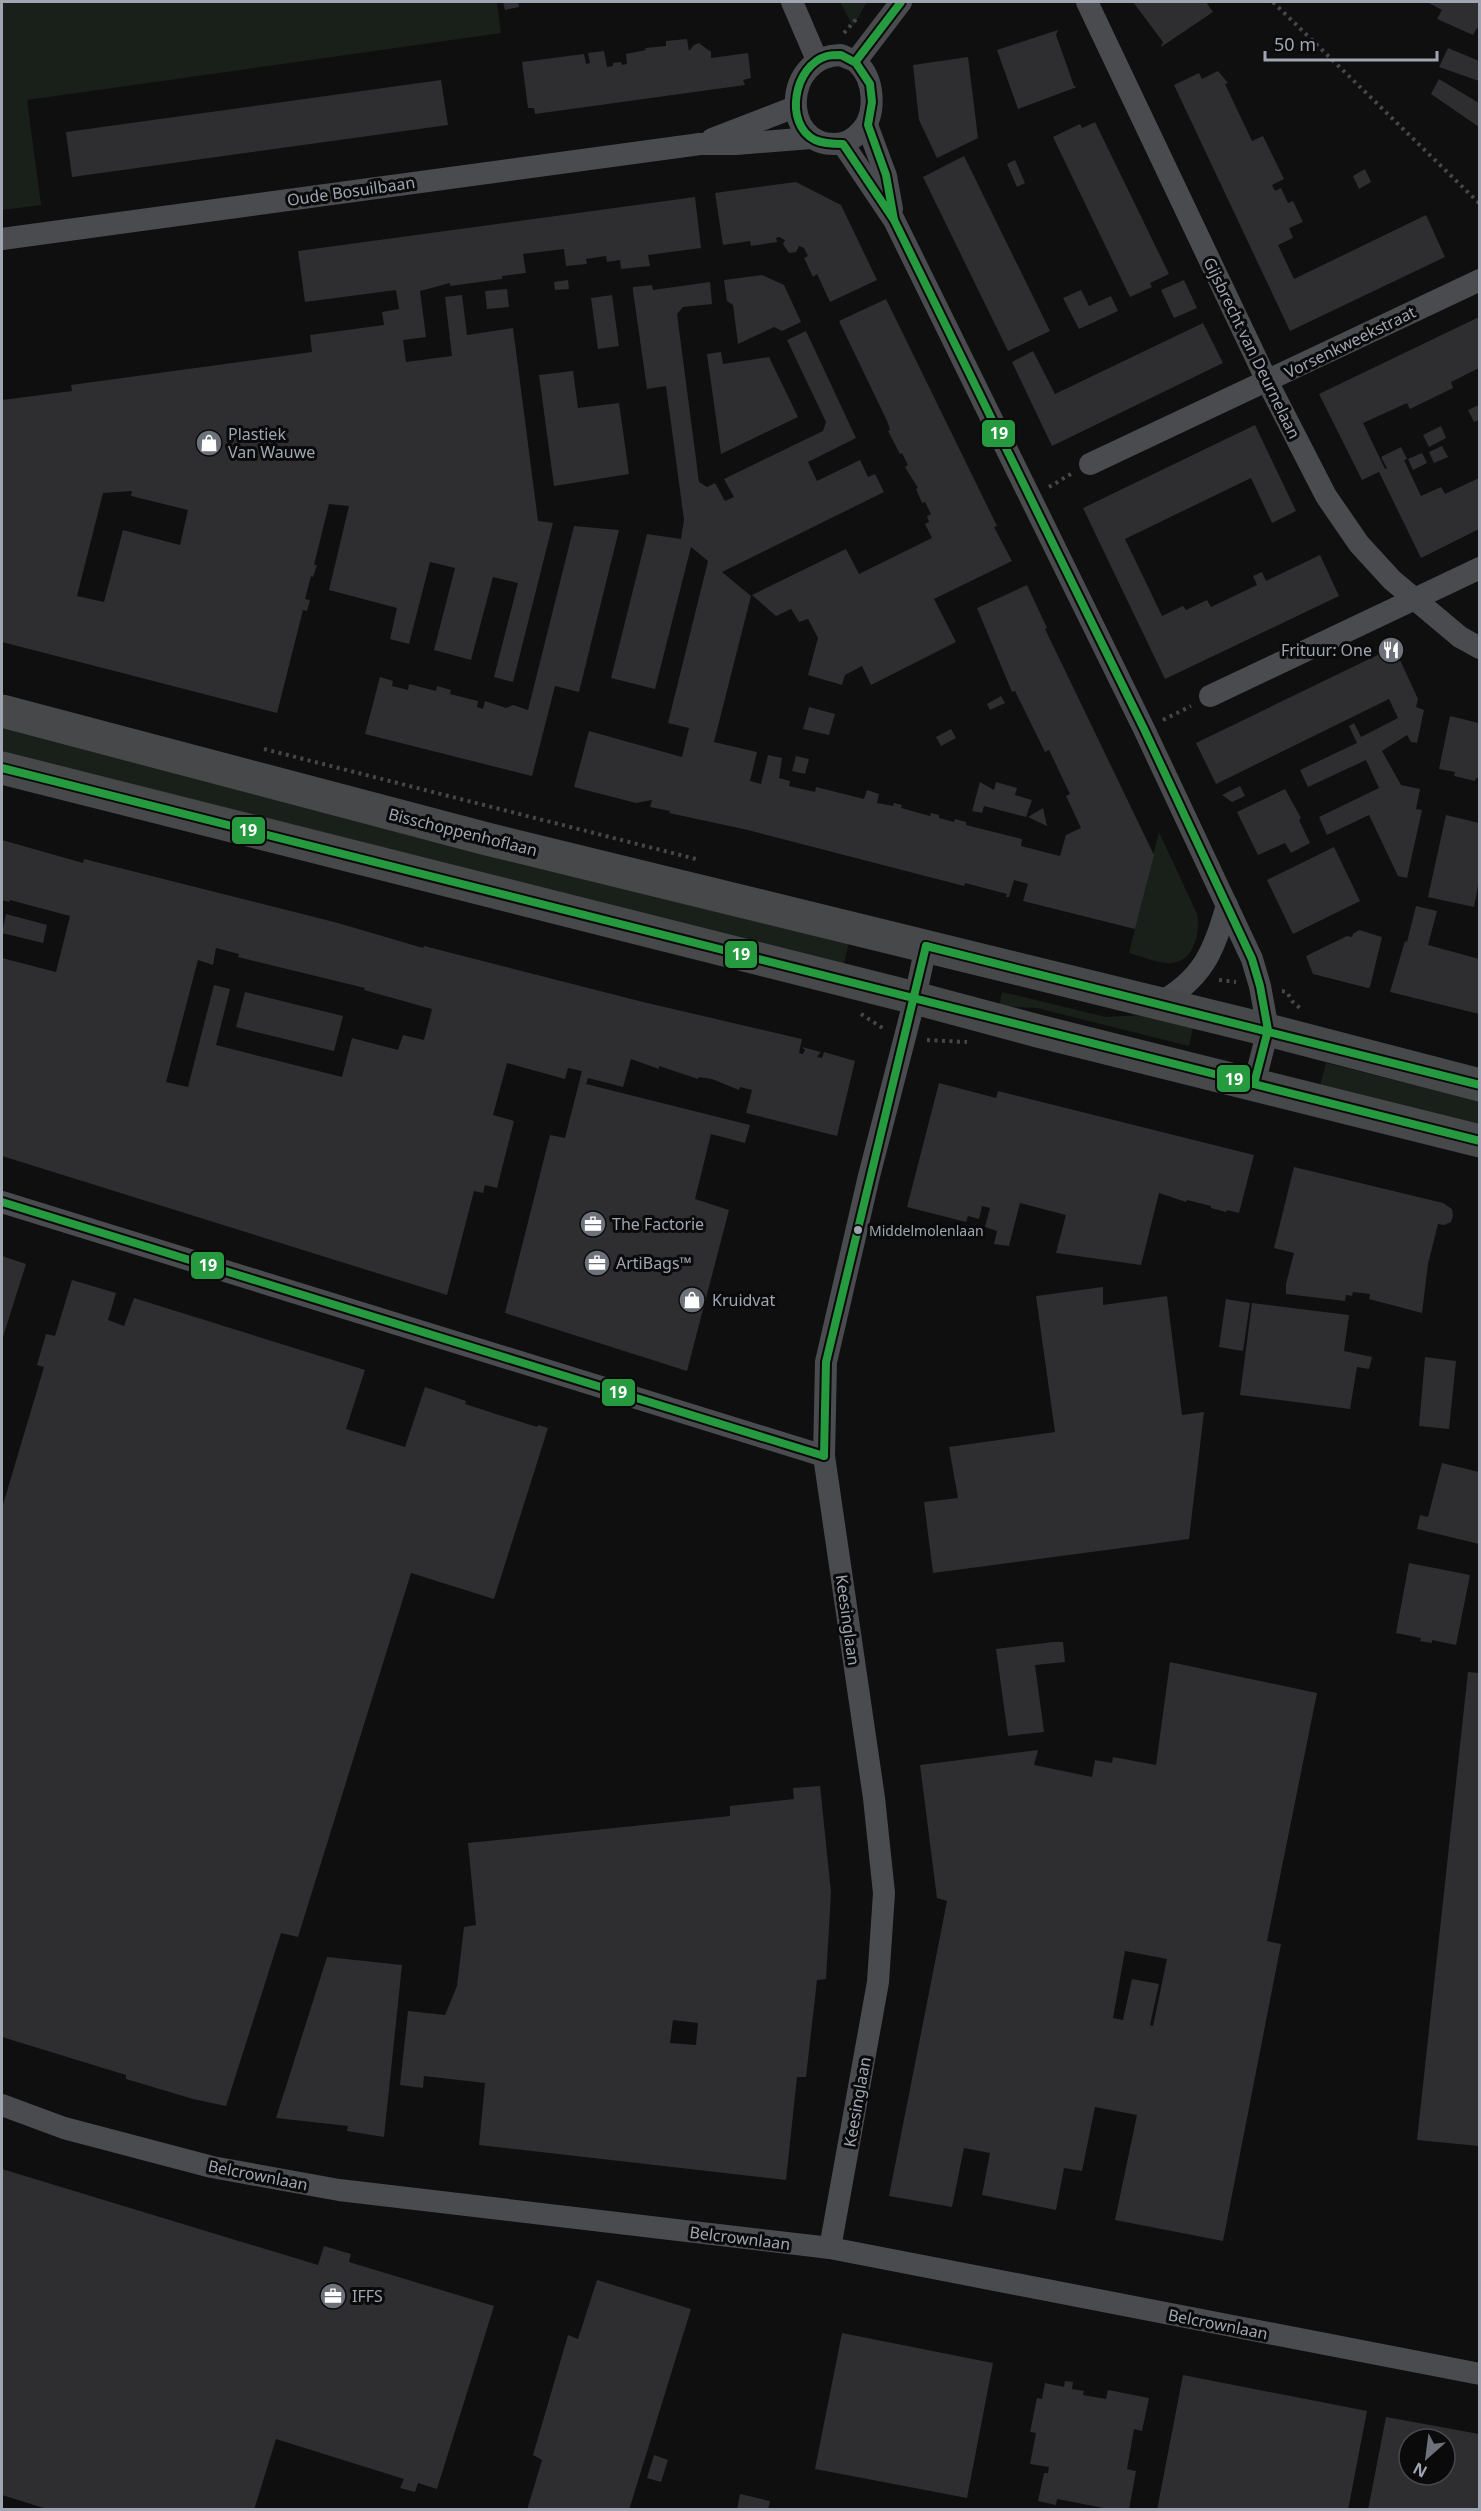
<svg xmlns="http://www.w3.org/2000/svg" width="1481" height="2511" font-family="'Noto Sans',sans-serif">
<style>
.green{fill:#19201a}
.building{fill:#2e2e30;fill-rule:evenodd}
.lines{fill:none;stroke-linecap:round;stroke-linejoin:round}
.path{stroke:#45474a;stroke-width:4;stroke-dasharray:3 4.5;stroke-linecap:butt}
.minor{stroke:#4a4b4f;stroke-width:22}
.primary{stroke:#46484a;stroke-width:33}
.bus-1-casing{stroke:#0a0a0b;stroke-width:12}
.bus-1{stroke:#259a3e;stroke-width:8}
.bus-dot{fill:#9fa6b2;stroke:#0a0a0b;stroke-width:2}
.labels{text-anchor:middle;stroke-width:6;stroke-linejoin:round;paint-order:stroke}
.bus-label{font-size:14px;fill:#9fa6b2;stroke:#0a0a0b;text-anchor:start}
.street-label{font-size:16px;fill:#9fa6b2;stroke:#0a0a0b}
.poi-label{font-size:16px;fill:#9fa6b2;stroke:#0a0a0b;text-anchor:start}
.line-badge{stroke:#0a0a0b;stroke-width:2}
.badge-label{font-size:16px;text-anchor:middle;font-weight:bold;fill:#fff}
</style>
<rect width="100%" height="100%" fill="#0f0f10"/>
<!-- green -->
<g class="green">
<path d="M2,2h495l4,31 -474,67 14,105 -39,5z"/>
<path d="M840,2h27l-14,24z"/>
<path d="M2,727l847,214 -6,27 -841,-211z"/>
<path d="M1159,832l38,82c4,20 -4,52 -31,49 -12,-1 -25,-7 -37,-10z"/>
<path d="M1002,992l104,25 38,-2 49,13 -4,18 -152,-38 -38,-2z"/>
<path d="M1326,1063l153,38v29l-160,-40z"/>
</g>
<!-- building -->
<g class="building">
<path d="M503,2h15l1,5 -14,3z"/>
<path d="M1133,2h73l7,10 -52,35 2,-5z"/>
<path d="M1427,2h52v27l-2,-1 -4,7 -36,-16 5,-9z"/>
<path d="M1058,30l-2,5 18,51 3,1 -59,22 -21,-59z"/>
<path d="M687,39l2,12 5,-6 5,-2 12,9v6l37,-5 3,25 -8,2 2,5 -210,29 -1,-6h-6l-6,-46 62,-8 2,10 4,-1 -2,-10 16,-2 3,16 6,-1v-3l8,-1 1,3 5,-1 -1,-10 20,-4 -1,-2 21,-2v-5z"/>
<path d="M1448,48l31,13v20l-40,-14z"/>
<path d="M968,57l10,81 -41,20 -18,-38 -6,-55z"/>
<path d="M1218,71l10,12 -3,1 27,57 11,-5 21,43 -12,6 3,6 6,-3 7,15 5,-2 10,21 -14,6 4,10 -15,7 16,34 132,-64 19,42 -155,74 -116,-246 25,-12 3,6z"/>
<path d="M1439,79l40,24v24l-48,-33z"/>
<path d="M441,80l7,45 -376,52 -6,-45z"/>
<path d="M1095,122l74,152 -19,9 2,4 -22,10 -77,-160 27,-13 2,4z"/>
<path d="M964,156l86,175 -42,20 -85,-174z"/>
<path d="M1015,160l10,23 -8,4 -10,-23z"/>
<path d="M1365,169l6,13 -12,7 -6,-13z"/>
<path d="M796,182l45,23 36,75 -47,22 -13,-28 -4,3 -9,-19 4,-2 -4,-8 -5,-2 -3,6 -7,1 -6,-9 2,-4 -6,-3 -3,1 1,4 -26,4 -1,-5 -27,4 -8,-52z"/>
<path d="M695,197l6,51 -53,7 2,11 -29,3 -1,-9 -13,2 -1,-6 -20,3 1,5 -21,2 -2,-17 -41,5 3,19 -24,3v3l-52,7v-3l-30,8 6,46 -23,3 3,22 46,-6 -7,-59 17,-2 5,40 46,-7 25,193 15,2 -40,159 -19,-5 24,-94 -25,-6 -22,83 -37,-10 21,-82 -25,-6 -21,82 -19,-5 7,-31 -68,-18 20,-84 -20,-2 -15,61h3l-4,12 -2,-1 -6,23 5,1 -3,11 -4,-1 -26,103 -275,-71v-242l70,-9 -1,-6 241,-33 -2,-17 74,-10 -2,-13 17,-3 -3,-19 -91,12 -7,-51zM132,491l-1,5 57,14 -8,35 -57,-15 -19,72 -27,-6 26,-103z"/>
<path d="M762,275l22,10 17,37 -19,9 -8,-4 -36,17 -5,-39 -6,-4 -3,-21z"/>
<path d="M568,280l1,9 -14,1 -1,-8z"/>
<path d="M1184,280l13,28 -23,10 -13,-28z"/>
<path d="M710,282l2,22 -29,3 -6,7 22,168 8,5 8,-4 10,18 9,-4 -10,-18 99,-48 3,-9 -39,-82 19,-9 50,107 -48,24 9,19 43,-21 8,17 7,-3 9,18 -162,80 29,24 -37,146 43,10 -7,29 11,3 7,-29 14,3 -3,20 11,3 -1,5 26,6 1,-5 48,12 3,-9 12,4 -2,9 16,3 1,-3 8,2 -1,3 29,8 1,-3 8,2v3l15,4 1,-3 11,3v3l56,14 -1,7 39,10 6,-21 15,-7 -15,-32 4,-2 -21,-44 -4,2 -30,-61 -3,1 -35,-84 50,-23 20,43 -2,1 109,226 -19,74 -112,-28 5,-17 -14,-4 -5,17h-3l1,-3 -42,-11 -1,3 -216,-56 -79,-17 1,-2 -20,-4 2,-7 -16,3 -62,-16 15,-56 93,26 7,-29 -21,-5 40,-162 -17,-14 -36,142 -44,-11 36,-144 34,5 3,-19 -18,-134 -19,3 -14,-98v-4l19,-2 1,5z"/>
<path d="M507,289l2,18 -22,2 -2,-18z"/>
<path d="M1081,290l8,16 22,-10 7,15 -39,18 -16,-31z"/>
<path d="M612,295l7,51 -21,3 -7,-51z"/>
<path d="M886,299l111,227 -3,1 18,34 -78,38 22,43 -85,43 -9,-19 -17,9 -3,10 -34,-10 10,-37 -10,-19 -9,3 -8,-13 -15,7 -24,-21 94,-46 13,25 73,-36 -7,-14 4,-2 -2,-6 4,-2 -6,-12 -3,1 -6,-14 2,-1 -13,-21 3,-2 -6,-12 -2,1 -12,-23 2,-1 -2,-7 -49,-102z"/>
<path d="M1479,317v51l-28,14 2,6 -43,21 -3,-6 -44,20 22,46 2,-1 -6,-11 20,-10 6,12 -3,1 17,36 20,-9 4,7 34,-16v51l-58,29 -42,-86 -17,8 -43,-86z"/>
<path d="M1203,323l20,40 -171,83 -40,-84 21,-11 22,43z"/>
<path d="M721,352l2,12 46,-7 29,60 -77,37 -14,-100z"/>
<path d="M573,371l5,37 41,-5 10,71 -75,12 -15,-111z"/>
<path d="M1479,405v15l-5,2 -6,-12z"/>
<path d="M1255,425l41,86 -24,12 -21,-45 -126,61 37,77 21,-10 3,4 21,-10 4,7 46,-22 -4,-9 9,-4 4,9 54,-26 19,41 -174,83 -82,-171z"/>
<path d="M1441,426l5,12 -17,9 -6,-12z"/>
<path d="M1442,446l6,11 -14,6 -5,-11z"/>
<path d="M1422,453l5,10 -14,7 -5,-11z"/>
<path d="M574,526l45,4 -40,162 -24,-6 -23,90 -167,-42 15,-57 13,4 -1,5 16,4 1,-6 27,7 1,-5 14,4 -1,4 28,7 -1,6 6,2 2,-8 21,7 7,-3 15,5z"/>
<path d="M1394,647l24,52 -2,8 8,3 -7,33 -6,-1 -4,-7 -25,16 19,34 19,4 -4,20 6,1 -15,68 -9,-2 -29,-61 -42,20 -8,-18 60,-29 -13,-28 -58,27 -8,-17 57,-27 -8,-17 5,-3 7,14 37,-19 -9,-19 -173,85 -20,-41z"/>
<path d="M1001,696l4,7 -15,7 -3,-6z"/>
<path d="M809,707l26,7 -6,21 -26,-6z"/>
<path d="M1450,716l29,7v55h-3l-1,3 -21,-5 1,-4 -16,-3z"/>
<path d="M951,729l5,9 -15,8 -5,-9z"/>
<path d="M796,756l13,3 -4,15 -13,-3z"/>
<path d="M980,782l14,8 2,-8 21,6 -2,7 17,5 -6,17 -42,-11 -2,7 -10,-2z"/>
<path d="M1240,786l5,10 -13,6 -10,-7z"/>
<path d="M1285,789l16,29 -2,2 11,23 -19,10 -6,-10 -27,12 -21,-43z"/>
<path d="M1043,808l4,18 -19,-9z"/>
<path d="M1446,815l33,8v57l-5,27 -46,-10z"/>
<path d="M2,840l81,23 1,-4 254,64 85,25 1,-2 219,56 159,37 -3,14 4,1 2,-4 -3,-3 19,5 -4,5 5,1 2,-6 31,9 -18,75 -91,-23 6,-23 -12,-3 -1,3 -27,-11 -13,-2 -1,2 -39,-13v3l-28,-10 -8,28 -35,-9 -2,6 164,41 -5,18 -34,-9 -16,65 34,11 -42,161 -182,-58 45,-178 15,3 17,-67 -14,-3 -3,11 -58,-16 -14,52 21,6 -17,67 -12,-3 -2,8 -9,-2 -27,104 -445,-139v-198l54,14 14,-56 -60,-16 -1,2 -7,-2zM216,948l23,6 -1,3 127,31 -1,2 68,19 -8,31 -21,-5 -5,15 -46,-12 -10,39 -126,-32 14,-56 -16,-4 -26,102 -22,-5 32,-122 15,5z"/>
<path d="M1334,847l26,54 -67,33 -26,-54z"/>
<path d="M1416,906l21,5 -9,34 51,14v55l-89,-22 15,-51 2,1z"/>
<path d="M6,914l41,11 -4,18 -41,-10z"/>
<path d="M1359,930l23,7 -12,50 -2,1 -55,-14 -7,-18 41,-20 5,1 1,-3z"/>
<path d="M245,992l98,24 -9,35 -98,-24z"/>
<path d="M939,1083l57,15 2,-7 256,64 -15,58 -12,-3 -1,2 -15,-4v-2l-24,-6 -1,2 -27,-9 -18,72 -85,-12 10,-38 -46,-12 -11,43 -15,-2 3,-13 -12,-4 5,-19 -8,-2 -3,13 -11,-3 -2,6 -59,-15z"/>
<path d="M1294,1167l149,36 9,6 1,7 -2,6 -7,3 -6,-1 -10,40 -6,49 -53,-14 1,-5 -17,-2 -1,4 -6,-1 -1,6 -59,-7v-10l8,-31 -20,-5z"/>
<path d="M2,1256l24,8 -24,76z"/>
<path d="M72,1280l44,13 -8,27 16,6 10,-28 231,72 -19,59 59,18 20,-60 41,14 -1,3 72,23 1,-2 10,3 -54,171 -83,-26 -113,364 -17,-4 -55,173 -33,-7 -67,-20v-4l-124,-38v-529l42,-141 -7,-2 9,-31 9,2z"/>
<path d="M1103,1287v18l64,-9 15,119 22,-3 -15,127 -256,34 -9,-71 34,-4 -9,-51 106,-15 -19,-136z"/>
<path d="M1226,1299l24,4 -7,48 -24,-4z"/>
<path d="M1252,1303l97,12 -5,36 28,6 -3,12 -12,-2 -7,42 -110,-14z"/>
<path d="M1425,1357l31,4 -7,68 -30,-3z"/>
<path d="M1442,1463l37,9v72l-62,-15 3,-14 8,2z"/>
<path d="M1409,1563l61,12 -14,70 -24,-5v3l-12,-2 1,-3 -25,-5z"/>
<path d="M1054,1642h9l2,20 -30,3 9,67 -36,4 -12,-87z"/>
<path d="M1170,1662l147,31 -50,248 14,3 -58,297 -108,-21 22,-105 -42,-8 -13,64 -18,-3 -8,42 -74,-15 8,-42 -26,-5 -12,59 -63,-11 58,-295 -10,-3 -17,-133 118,-15 -4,15 58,12 3,-17 17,3 1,-6 43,8zM1125,1951l42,8 -14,67 -3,-1 9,-41 -27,-5 -9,41 -10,-2z"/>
<path d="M1468,1672l11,1v473l-62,-6z"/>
<path d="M820,1786l11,106 -5,87 -9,1 -11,97h-9l-11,103 -307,-35 6,-62 -61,-7 -1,12 -23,-3 8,-74 37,4 12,-29 7,-59 12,-2 -8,-82 262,-27v-10l64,-7 -1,-11zM673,2020l25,3 -2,22 -26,-2z"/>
<path d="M327,1957l75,8 -18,172 -37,-6 1,-5 -72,-8z"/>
<path d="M2,2169l316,96 6,-19 27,8 -2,8 145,44 -57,183 -19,-6 -3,9 -15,-4 4,-9 -128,-40 -22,71h-204l-48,-15z"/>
<path d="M597,2280l94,29 -62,201h-102l15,-50 -9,-5 35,-120 10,4z"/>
<path d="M842,2333l151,30 -26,135 -152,-29z"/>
<path d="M1183,2375l184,36 -19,99h-191z"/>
<path d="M1065,2381l8,1 -1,7 12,2 -1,4 23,4 2,-9 41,8 -7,33 -8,-2 -7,40 9,2 -7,39h-15l-57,-11 -1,6 -18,-4 6,-28h4l1,-6 -19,-3 6,-31 -6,-1 7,-34 5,1 3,-16 19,4z"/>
<path d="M1386,2417l93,17v76h-111zM1409,2439h36v36h-36z"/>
<path d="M654,2455l14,5 -7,22 -14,-4z"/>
<path d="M740,2494l30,7 -2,9h-31z"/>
</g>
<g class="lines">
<!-- path -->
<g class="path">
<path d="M1273,2l207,202"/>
<path d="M844,33l15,-17"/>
<path d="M1049,487l22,-13"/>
<path d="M1163,720l28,-14"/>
<path d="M264,749l432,110"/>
<path d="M1219,980l17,2"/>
<path d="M1282,991l5,1 5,9 9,8"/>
<path d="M861,1014l23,15"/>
<path d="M927,1040l40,2"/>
</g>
<!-- minor -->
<g class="minor">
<path d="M792,2l25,58"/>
<path d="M1087,2l180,379 59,115 33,48 33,36 68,57 20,11"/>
<path d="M841,55c5,3 12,4 16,8 17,15 20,50 5,67 -8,9 -16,14 -28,14 -53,0 -51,-88 7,-89z"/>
<path d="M856,61l45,-59"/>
<path d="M867,125l19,51 6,33"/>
<path d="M712,139l83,-32"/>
<path d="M843,144l51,76 250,509 108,230 8,27 8,44 -14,54"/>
<path d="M2,239l698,-95h36l75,-6"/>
<path d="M1090,464l390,-184"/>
<path d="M1210,696l270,-128"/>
<path d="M1157,1004c45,-24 57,-52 70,-99"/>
<path d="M2,1202l822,254"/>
<path d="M2,2105l62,23 148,39 127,23 491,58 650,126"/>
<path d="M830,2248l48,-266 6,-89 -10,-95 -50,-342 2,-94 43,-186 46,-178 11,-52"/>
</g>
<!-- primary -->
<g class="primary">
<path d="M2,711l485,128 781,191 212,55"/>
<path d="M2,768l913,230 123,33 442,110"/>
</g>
<defs>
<g id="bus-1">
<path d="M841,55l15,8 14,21 2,18 -4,23 18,50 8,45 -51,-76c-9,0 -19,0 -28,-4 -32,-16 -21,-75 12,-84 4,-1 10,-1 14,-1z"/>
<path d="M856,61l45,-59"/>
<path d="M894,220l250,509 108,230 8,27 8,44 -14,54"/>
<path d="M2,768l1478,373"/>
<path d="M926,946l554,139"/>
<path d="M2,1202l822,254"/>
<path d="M824,1456l2,-94 100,-416"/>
</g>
</defs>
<!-- bus-1 casing -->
<use href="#bus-1" class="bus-1-casing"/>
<!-- bus-1 -->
<use href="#bus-1" class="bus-1"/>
</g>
<!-- icons -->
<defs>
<symbol id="shop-disc" viewBox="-11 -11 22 22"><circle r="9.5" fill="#6d7179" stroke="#0a0a0b"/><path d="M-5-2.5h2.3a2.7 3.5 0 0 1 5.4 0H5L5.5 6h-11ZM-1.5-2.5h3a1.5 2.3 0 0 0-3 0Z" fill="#fff"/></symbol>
<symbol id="restaurant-disc" viewBox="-11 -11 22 22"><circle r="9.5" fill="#6d7179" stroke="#0a0a0b"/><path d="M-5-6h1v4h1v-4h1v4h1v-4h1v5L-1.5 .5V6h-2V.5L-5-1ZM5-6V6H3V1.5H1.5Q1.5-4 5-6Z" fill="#fff"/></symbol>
<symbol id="office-disc" viewBox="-11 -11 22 22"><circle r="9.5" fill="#6d7179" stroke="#0a0a0b"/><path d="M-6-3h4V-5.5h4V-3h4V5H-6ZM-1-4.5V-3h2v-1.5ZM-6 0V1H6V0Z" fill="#fff"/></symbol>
</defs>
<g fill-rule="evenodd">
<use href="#shop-disc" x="194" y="428" width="30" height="30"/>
<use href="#restaurant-disc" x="1376" y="635" width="30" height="30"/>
<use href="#office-disc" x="578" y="1209" width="30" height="30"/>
<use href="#office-disc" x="582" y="1248" width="30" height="30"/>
<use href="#shop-disc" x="677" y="1285" width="30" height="30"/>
<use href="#office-disc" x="318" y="2281" width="30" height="30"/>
</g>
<!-- markers -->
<circle class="bus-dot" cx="858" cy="1230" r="5"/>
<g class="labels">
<!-- bus labels -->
<g class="bus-label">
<text x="869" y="1236">Middelmolenlaan</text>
</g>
<!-- street labels -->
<g class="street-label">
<text transform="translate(351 191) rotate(-8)" y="6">Oude Bosuilbaan</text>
<text transform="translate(1350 342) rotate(-26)" y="6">Vorsenkweekstraat</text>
<text transform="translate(1252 348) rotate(64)" y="6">Gijsbrecht van Deurnelaan</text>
<text transform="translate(463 832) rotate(14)" y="6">Bisschoppenhoflaan</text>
<text transform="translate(848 1620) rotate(82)" y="6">Keesinglaan</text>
<text transform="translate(857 2102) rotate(-80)" y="6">Keesinglaan</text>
<text transform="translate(258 2175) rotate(11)" y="6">Belcrownlaan</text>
<text transform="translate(740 2238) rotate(7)" y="6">Belcrownlaan</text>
<text transform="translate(1218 2324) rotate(11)" y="6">Belcrownlaan</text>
</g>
<!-- poi labels -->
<g class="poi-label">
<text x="228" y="440">Plastiek<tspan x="228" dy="18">Van Wauwe</tspan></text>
<text x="1372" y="656" text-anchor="end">Frituur: One</text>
<text x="612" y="1230">The Factorie</text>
<text x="616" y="1269">ArtiBags™</text>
<text x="712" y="1306">Kruidvat</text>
<text x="352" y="2302">IFFS</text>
</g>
</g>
<g class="line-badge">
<rect x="981" y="419" width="35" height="29" rx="6" fill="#259a3e"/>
<rect x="231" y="816" width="35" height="29" rx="6" fill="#259a3e"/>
<rect x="724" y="940" width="34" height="29" rx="6" fill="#259a3e"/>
<rect x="1216" y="1064" width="35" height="29" rx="6" fill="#259a3e"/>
<rect x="190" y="1251" width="35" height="29" rx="6" fill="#259a3e"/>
<rect x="601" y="1378" width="35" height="29" rx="6" fill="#259a3e"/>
</g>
<g class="badge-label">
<text x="999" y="439">19</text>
<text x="248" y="836">19</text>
<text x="741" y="960">19</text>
<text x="1234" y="1085">19</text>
<text x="208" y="1271">19</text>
<text x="618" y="1398">19</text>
</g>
<!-- border -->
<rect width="1481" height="2511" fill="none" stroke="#9fa6b2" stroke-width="6"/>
<!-- north arrow -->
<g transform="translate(1427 2457) rotate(208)"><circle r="28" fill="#0a0a0b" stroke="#46484e" stroke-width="1.5"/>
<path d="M0-4.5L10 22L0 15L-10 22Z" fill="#6d7179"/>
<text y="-9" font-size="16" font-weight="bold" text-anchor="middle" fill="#9fa6b2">N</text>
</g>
<!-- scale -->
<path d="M1265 51v9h172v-9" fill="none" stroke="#9fa6b2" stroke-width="3"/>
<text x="1274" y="51" font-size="18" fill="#9fa6b2" stroke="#0a0a0b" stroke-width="4.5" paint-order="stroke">50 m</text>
</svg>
